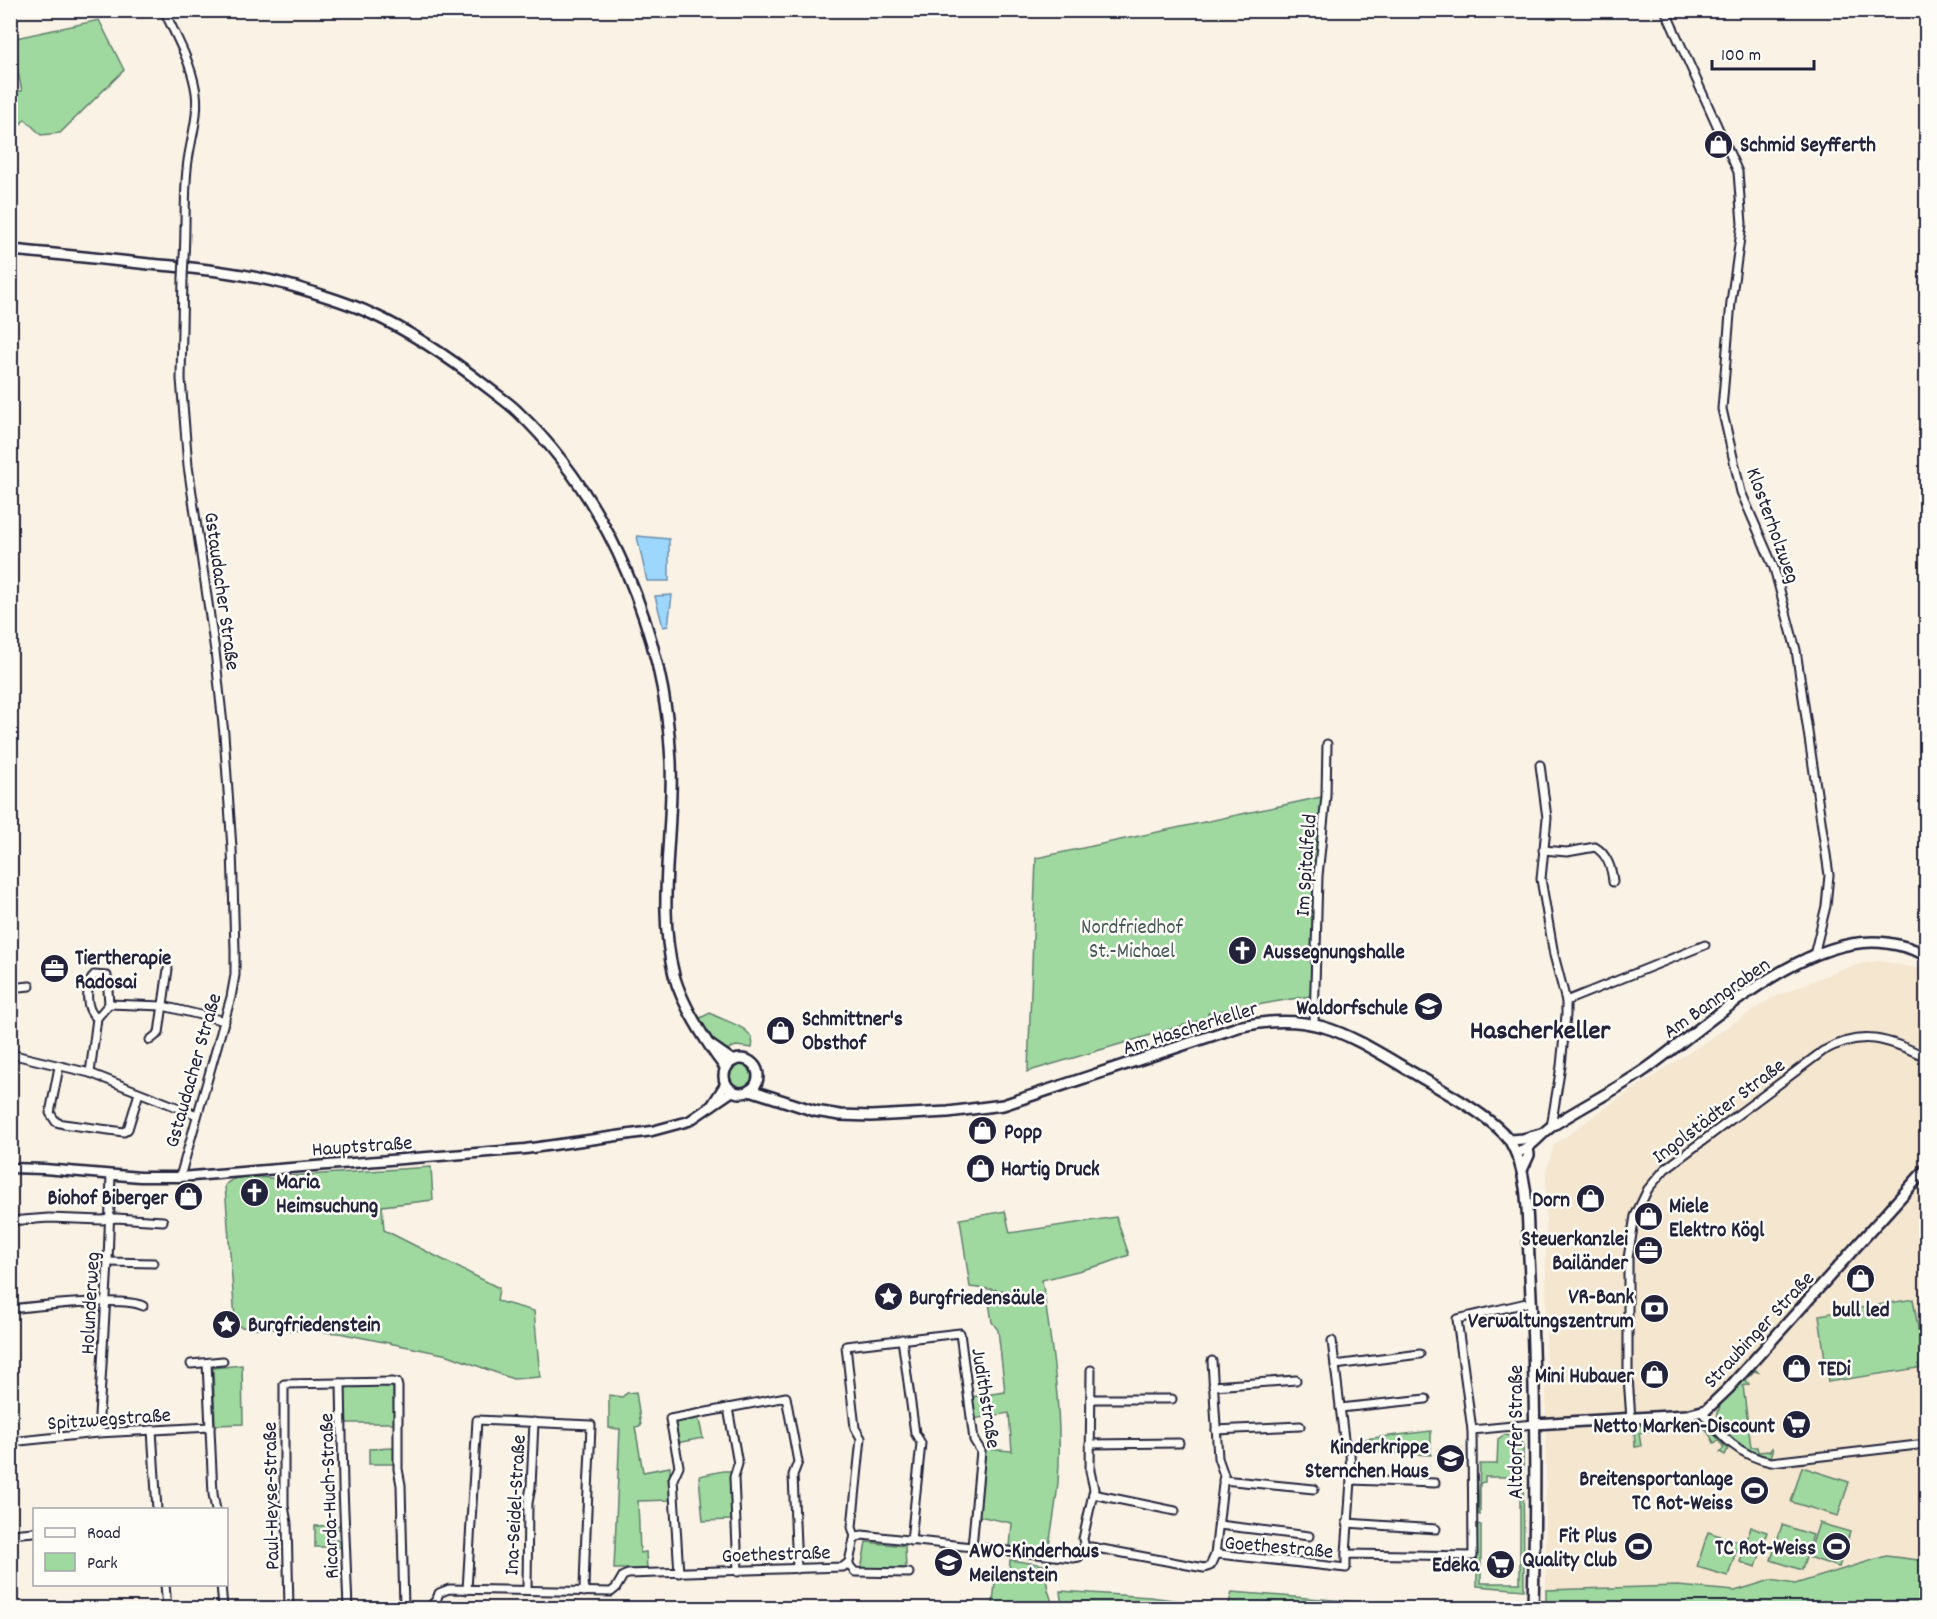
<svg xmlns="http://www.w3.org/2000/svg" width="1937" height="1619" font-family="Dekko,sans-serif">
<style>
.built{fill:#f4e6cf}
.green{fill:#9fd99f;stroke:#607e6d;stroke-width:1.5}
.water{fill:#9dd7fd;stroke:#6c8faf;stroke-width:1.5}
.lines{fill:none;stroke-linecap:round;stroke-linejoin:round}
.minor-casing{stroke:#22223b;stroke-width:11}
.tertiary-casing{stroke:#22223b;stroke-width:13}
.secondary-casing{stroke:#22223b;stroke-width:14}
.minor{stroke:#fdfcf7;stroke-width:7}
.tertiary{stroke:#fdfcf7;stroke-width:8}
.secondary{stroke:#fdfcf7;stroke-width:9}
.minor-bridge-casing{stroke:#22223b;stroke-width:11;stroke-linecap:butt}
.minor-bridge{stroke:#fdfcf7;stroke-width:7}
.labels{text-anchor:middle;stroke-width:5;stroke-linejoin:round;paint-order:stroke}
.poi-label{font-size:21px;font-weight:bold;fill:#22223b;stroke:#fdfcf7;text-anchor:start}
.street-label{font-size:21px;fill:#22223b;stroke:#fdfcf7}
.park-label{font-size:21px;fill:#485959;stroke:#fdfcf7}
.district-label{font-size:27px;font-weight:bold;fill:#22223b;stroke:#fdfcf7}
</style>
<rect width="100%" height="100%" fill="#f9f2e5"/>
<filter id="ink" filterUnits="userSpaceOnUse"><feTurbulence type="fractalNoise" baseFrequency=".0167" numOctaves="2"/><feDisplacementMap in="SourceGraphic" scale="12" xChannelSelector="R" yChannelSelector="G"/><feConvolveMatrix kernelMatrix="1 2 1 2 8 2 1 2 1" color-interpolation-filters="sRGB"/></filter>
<g filter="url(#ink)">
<!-- built -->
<g class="built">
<path d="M1880,961l46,9v591l-40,-5 -91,28 -24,-3 -36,10 -57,-5 -132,4v-418l8,-27 44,-32 172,-114 69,-29 26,-7z"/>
<path d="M1464,1447v21h-27v-20z"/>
</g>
<!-- green -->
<g class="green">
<path d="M99,20l25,50 -64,63 -19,2 -16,-16 -11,13h-3v-42l11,1 -11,-52z"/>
<path d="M1326,796l-5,57 -5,142 -108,18v5l-182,54 2,-1 8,-213z"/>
<path d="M710,1013c14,9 48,14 42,35l-16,-2 -12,5 -6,-5 -20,-27z"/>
<circle cx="742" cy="1076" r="14"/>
<path d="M431,1167l2,33 -51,6 2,24 115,58 -2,13 37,10 6,66 -27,2 -65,-24 -109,-22 -99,-6 -5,-8 -10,-133c9,-15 48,-7 64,-6l2,-4z"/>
<path d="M1005,1211l5,22 106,-16 13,38 -24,9 -63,16c10,67 21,135 16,202 -2,23 -6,46 -10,69l-38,-4 2,-24 -34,-7 7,-67 27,2 -3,-38 -36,6 -2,-22 34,-5 -7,-62 -6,-8 -4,-26 49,-2 -67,-7 -10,-68z"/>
<path d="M1913,1299l12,68 -97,15 -9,-67z"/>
<path d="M242,1365l1,59 -28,1 -2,-57z"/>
<path d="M1752,1370h4l2,2 -4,-1 -8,9 3,4 -6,2 8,61h6l1,5 12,-1 2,-3 1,3 -2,6c-20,-3 -47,-21 -54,-40l3,-12z"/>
<path d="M345,1386h48l1,37h-49z"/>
<path d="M636,1392l5,34 -6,1 8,45 27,-5 1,33 -33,1 2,52 6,-1 1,17h-33l6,-140 -11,-1v-33l13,2 5,-4z"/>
<path d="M698,1416l5,22 -27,5 -2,-17 1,-4z"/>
<path d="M1688,1424l-49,9 2,13 -6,1 -1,-21 55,-2c18,1 27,12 39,25l-3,6 -5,-3 4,-4 -5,-8 -5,3c-6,-13 -12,-19 -26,-19z"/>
<path d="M1431,1431v24l-75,-4v-11z"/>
<path d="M1504,1435l14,2 5,8 1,145 -47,-4v-62l4,1v58h39v-102h-6v-4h-29v5l-5,1v32l-2,-1 2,-50h17l1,-25z"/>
<path d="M395,1448l-1,16h-25v-15z"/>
<path d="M1802,1467l47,15 -11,34 -47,-14z"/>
<path d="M723,1471h7l1,49 -28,1 -4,-45z"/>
<path d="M1819,1523l31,9 -11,35 -31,-10z"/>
<path d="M340,1525v4l-13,1v10h13l1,7h-26v-21z"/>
<path d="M1782,1525l31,10 -11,35 -31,-10z"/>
<path d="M1751,1527l16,5 -11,35 -16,-5z"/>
<path d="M1708,1532l31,10 -11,34 -31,-9z"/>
<path d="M866,1542l39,4 1,22 -45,2z"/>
<path d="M1886,1556l40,5v47h-380v-18l132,-4 57,5 36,-11 24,4z"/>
<path d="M1010,1560l34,5 4,25 6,18h-112l51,-4 3,-32 13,1z"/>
<path d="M1060,1591l90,6 78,10 4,-15 203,16h-373z"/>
</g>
<!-- water -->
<g class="water">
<path d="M637,536l32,3v42h-22z"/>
<path d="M672,595l-4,31 -5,1 -8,-31z"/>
</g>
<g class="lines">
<defs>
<g id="minor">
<path d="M164,10c11,25 26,50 31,77 6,27 -6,56 -8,82 -3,29 -1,59 -3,88"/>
<path d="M1665,10l73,162 4,52 -11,78 -9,107 19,83 33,76 22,82 33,225 -3,31 -12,49"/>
<path d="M1540,765l7,53 -6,61 13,76 12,46v14l-5,51 -10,61"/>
<path d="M1543,850l24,2 28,-5c12,7 17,22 18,35"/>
<path d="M10,988l20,-2"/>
<path d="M1566,1001l139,-56"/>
<path d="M109,1004l54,2 62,15"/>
<path d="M1314,1024l4,-148 8,-80 1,-52"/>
<path d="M150,1040l9,-7 9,-64"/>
<path d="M10,1054l80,19 107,42"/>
<path d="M59,1067l-9,46 6,9 7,2 61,8 4,-3 11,-36"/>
<path d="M90,1073l7,-55 12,-14 -2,-28 -13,-1c-8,11 -10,34 3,43"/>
<path d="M180,1177l51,-180 4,-22v-25l-3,-102 -8,-114 -9,-83 -27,-185 -7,-87 2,-101"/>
<path d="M10,1221l39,-3 53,2 14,-2 47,3"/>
<path d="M108,1262l46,1"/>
<path d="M10,1309c26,-3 114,-13 133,-3"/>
<path d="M902,1339l13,94 6,10 -10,98"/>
<path d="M1332,1341l12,98 6,12 1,29 -5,74"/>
<path d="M1212,1361l6,97 6,17 -9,80"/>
<path d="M207,1363l6,131 3,16"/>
<path d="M191,1364l32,-3"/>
<path d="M1335,1365l85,-11"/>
<path d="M341,1383l2,104 5,121"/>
<path d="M1213,1386l83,-6"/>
<path d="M1091,1399h81"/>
<path d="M728,1408l10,56 -4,13 4,95"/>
<path d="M1340,1408l86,-9"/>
<path d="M1702,1412c19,24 37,44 69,50l155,-18"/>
<path d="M1631,1419l-3,-42v-119l7,-42 13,-27 17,-20 158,-118c39,-22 65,-12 103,6"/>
<path d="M152,1430l5,80"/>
<path d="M1216,1430l84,-4"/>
<path d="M1472,1430l62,-6"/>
<path d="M98,1433l10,-171 3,-87"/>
<path d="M10,1442l88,-9 112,-6"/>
<path d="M1090,1444l89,-1"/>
<path d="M1223,1480l91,9"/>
<path d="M1351,1480l84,3"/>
<path d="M1093,1494l82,17"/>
<path d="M1347,1523l89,6"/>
<path d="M1219,1525l90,11"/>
<path d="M10,1534l24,-2"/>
<path d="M855,1537l-3,-10 9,-89 -6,-10 -9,-82 114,-13 14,107 7,11 -9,96"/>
<path d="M1085,1548l6,-1 113,21 6,-2 5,-11 4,-1 127,14v-14l127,2 -1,-126 -15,-111 74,-17"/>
<path d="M1085,1548l-2,-9 11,-50 -4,-18 1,-101"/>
<path d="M848,1564l7,8 54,1"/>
<path d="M679,1573l-6,-94 6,-13 -9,-47 116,-22 12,65 -5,13 4,94"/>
<path d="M165,1584l2,24"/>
<path d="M221,1584l2,24"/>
<path d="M467,1590l10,-170 114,5c-2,55 -6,111 -7,167"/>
<path d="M527,1590l1,-87 3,-16 3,-65"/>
<path d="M289,1608l-2,-85 -3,-17v-122l108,-2 5,1 1,4v82l3,16 3,123"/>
<path d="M397,1608c18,0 37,5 42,-15l10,-4 162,3 5,-4 7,-12 5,-2 215,-7 6,-5 5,-23 8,-4 211,23 6,-1 6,-9"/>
</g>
<g id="tertiary">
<path d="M712,1105l14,-22"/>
<path d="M10,1168l34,1 96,8h40l345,-28 127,-18 37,-10 44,-30"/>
</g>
<g id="secondary">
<path d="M10,250c47,4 93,9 139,14 48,4 97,9 143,22 26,8 53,15 78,27 42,19 80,45 117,74 10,8 21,15 30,24 92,87 148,224 154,350 3,71 -15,145 3,214 6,22 18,43 30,62 7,11 13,21 22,31"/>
<path d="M710,1045l23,16"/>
<circle cx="741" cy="1076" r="17"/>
<path d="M750,1090l65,21 25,4 31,1 77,-4 55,-7 235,-78c70,-16 103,3 162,38 27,17 96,52 111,78 19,33 16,78 18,115 7,117 7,234 4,350"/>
<path d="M1510,1140l13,-1 18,-5"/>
<path d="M1516,1153c18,-7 22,-17 36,-27 31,-20 64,-36 94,-57 62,-44 160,-138 241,-126 14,2 27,6 39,12"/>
<path d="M1522,1170l7,-15 -1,-7"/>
<path d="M1534,1424l153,-9 19,-5 22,-21 198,-220"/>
</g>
</defs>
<!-- minor casing -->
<use href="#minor" class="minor-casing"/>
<!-- tertiary casing -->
<use href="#tertiary" class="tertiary-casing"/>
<!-- secondary casing -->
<use href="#secondary" class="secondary-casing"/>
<!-- minor -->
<use href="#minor" class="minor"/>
<!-- tertiary -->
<use href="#tertiary" class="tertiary"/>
<!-- secondary -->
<use href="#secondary" class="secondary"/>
<defs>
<path id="minor-bridge" d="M183,278l1,-21"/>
</defs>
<!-- minor-bridge casing -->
<use href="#minor-bridge" class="minor-bridge-casing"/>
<!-- minor-bridge -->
<use href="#minor-bridge" class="minor-bridge"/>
</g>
</g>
<!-- icons -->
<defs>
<symbol id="shop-disc" viewBox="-11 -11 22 22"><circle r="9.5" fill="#22223b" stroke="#fdfcf7"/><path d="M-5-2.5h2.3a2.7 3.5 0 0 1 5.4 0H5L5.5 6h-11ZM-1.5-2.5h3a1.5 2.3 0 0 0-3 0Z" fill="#fff"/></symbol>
<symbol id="church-disc" viewBox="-11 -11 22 22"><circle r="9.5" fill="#22223b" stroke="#fdfcf7"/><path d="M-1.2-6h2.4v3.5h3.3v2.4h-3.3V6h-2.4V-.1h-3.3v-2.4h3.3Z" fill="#fff"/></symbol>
<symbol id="office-disc" viewBox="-11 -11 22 22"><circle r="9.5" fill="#22223b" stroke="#fdfcf7"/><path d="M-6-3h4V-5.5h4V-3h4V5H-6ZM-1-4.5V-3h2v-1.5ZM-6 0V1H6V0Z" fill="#fff"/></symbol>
<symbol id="school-disc" viewBox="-11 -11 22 22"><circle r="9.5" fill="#22223b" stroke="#fdfcf7"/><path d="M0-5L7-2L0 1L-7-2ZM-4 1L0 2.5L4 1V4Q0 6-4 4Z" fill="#fff"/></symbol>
<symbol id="sight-disc" viewBox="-11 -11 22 22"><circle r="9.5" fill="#22223b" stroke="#fdfcf7"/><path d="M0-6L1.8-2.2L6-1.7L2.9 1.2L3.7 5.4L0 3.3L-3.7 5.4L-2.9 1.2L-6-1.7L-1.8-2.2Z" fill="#fff"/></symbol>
<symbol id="bank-disc" viewBox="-11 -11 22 22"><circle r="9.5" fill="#22223b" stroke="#fdfcf7"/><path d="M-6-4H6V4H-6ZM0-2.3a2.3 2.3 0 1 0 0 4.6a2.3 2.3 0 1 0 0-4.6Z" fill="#fff"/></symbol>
<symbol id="supermarket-disc" viewBox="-11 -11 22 22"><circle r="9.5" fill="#22223b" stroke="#fdfcf7"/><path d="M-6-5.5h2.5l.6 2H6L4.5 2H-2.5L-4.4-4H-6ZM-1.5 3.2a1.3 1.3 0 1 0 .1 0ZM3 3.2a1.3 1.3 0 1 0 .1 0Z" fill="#fff"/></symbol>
<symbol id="stadium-disc" viewBox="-11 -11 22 22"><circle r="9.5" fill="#22223b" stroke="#fdfcf7"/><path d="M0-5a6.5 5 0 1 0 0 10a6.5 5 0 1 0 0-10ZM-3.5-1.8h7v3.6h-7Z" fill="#fff"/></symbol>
</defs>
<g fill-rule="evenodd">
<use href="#shop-disc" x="1702" y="128" width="33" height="33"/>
<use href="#church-disc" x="1226" y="934" width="33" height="33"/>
<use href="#office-disc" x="38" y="952" width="33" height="33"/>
<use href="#school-disc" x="1412" y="990" width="33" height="33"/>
<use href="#shop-disc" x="764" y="1014" width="33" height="33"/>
<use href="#shop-disc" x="966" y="1114" width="33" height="33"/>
<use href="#shop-disc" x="964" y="1152" width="33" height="33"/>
<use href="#church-disc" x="238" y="1176" width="33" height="33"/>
<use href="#shop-disc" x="172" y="1180" width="33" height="33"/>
<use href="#shop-disc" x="1574" y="1182" width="33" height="33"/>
<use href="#shop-disc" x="1632" y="1200" width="33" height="33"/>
<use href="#office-disc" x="1632" y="1234" width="33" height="33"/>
<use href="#shop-disc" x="1844" y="1262" width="33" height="33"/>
<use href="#sight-disc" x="872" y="1280" width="33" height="33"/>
<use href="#bank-disc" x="1638" y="1292" width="33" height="33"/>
<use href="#sight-disc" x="210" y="1308" width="33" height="33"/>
<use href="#shop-disc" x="1780" y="1352" width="33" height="33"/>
<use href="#shop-disc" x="1638" y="1358" width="33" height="33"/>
<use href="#supermarket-disc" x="1780" y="1408" width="33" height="33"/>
<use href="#school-disc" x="1434" y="1442" width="33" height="33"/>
<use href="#stadium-disc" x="1738" y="1474" width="33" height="33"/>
<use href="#stadium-disc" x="1622" y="1530" width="33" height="33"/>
<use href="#stadium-disc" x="1820" y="1530" width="33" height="33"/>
<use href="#school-disc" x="932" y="1546" width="33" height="33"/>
<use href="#supermarket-disc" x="1484" y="1548" width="33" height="33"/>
</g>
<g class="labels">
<!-- poi labels -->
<g class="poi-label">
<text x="1740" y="151">Schmid Seyfferth</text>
<text x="1263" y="958">Aussegnungshalle</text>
<text x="75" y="964">Tiertherapie<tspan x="75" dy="24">Radosai</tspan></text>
<text x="1408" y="1014" text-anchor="end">Waldorfschule</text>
<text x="802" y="1025">Schmittner's<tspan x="802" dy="24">Obsthof</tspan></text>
<text x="1004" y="1138">Popp</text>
<text x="1001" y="1175">Hartig Druck</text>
<text x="276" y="1188">Maria<tspan x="276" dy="24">Heimsuchung</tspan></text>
<text x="168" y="1204" text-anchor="end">Biohof Biberger</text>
<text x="1570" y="1206" text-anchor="end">Dorn</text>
<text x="1669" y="1212">Miele<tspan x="1669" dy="24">Elektro Kögl</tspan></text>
<text x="1628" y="1245" text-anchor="end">Steuerkanzlei<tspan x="1628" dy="24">Bailänder</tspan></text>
<text x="1634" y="1303" text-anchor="end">VR-Bank<tspan x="1634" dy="24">Verwaltungszentrum</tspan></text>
<text x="909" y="1304">Burgfriedensäule</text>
<text x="1861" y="1316" text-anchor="middle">bull led</text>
<text x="248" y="1331">Burgfriedenstein</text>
<text x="1818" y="1375">TEDi</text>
<text x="1634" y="1382" text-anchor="end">Mini Hubauer</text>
<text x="1775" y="1432" text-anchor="end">Netto Marken-Discount</text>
<text x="1429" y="1453" text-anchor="end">Kinderkrippe<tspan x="1429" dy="24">Sternchen Haus</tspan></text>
<text x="1733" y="1485" text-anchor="end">Breitensportanlage<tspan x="1733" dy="24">TC Rot-Weiss</tspan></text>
<text x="1617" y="1542" text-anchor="end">Fit Plus<tspan x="1617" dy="24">Quality Club</tspan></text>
<text x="1816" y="1554" text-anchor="end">TC Rot-Weiss</text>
<text x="969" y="1557">AWO-Kinderhaus<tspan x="969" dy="24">Meilenstein</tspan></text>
<text x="1479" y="1571" text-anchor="end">Edeka</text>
</g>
<!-- street labels -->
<g class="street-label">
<text transform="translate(1774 525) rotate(70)" y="7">Klosterholzweg</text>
<text transform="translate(223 591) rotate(82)" y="7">Gstaudacher Straße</text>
<text transform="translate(1305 865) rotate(-86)" y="7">Im Spitalfeld</text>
<text transform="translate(1716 997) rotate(-35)" y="7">Am Banngraben</text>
<text transform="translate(1190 1027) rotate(-17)" y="7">Am Hascherkeller</text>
<text transform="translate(192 1070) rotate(-74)" y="7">Gstaudacher Straße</text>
<text transform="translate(1718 1110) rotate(-37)" y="7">Ingolstädter Straße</text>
<text transform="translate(362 1145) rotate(-4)" y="7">Hauptstraße</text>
<text transform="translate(89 1303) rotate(-87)" y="7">Holunderweg</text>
<text transform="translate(1758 1329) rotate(-47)" y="7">Straubinger Straße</text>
<text transform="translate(987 1398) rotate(81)" y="7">Judithstraße</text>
<text transform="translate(109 1418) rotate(-4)" y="7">Spitzwegstraße</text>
<text transform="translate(1515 1432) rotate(-90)" y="7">Altdorfer Straße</text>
<text transform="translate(270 1496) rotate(-91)" y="7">Paul-Heyse-Straße</text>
<text transform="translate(328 1496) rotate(-92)" y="7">Ricarda-Huch-Straße</text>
<text transform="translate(514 1505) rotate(-87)" y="7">Ina-Seidel-Straße</text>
<text transform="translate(1279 1546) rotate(5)" y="7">Goethestraße</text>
<text transform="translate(776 1553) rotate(-2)" y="7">Goethestraße</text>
</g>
<!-- park labels -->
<g class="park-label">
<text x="1132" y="933">Nordfriedhof<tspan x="1132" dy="24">St.-Michael</tspan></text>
</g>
<!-- district labels -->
<g class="district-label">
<text x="1540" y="1038">Hascherkeller</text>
</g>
</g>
<!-- margin -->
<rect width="1937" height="1619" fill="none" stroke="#fdfcf7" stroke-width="36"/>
<rect x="18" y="18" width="1901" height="1583" fill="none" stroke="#22223b" stroke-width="2" filter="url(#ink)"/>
<!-- legend -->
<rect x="33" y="1508" width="195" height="78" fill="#fdfcf7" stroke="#a5a5ac" stroke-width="1.5"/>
<rect x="45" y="1528" width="30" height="9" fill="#fdfcf7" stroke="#a5a5ac" stroke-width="1.5"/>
<text x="87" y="1538" font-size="18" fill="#22223b">Road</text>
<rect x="45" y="1553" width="30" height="18" fill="#9fd99f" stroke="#a5a5ac" stroke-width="1.5"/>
<text x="87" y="1568" font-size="18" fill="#22223b">Park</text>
<!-- scale -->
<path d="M1712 60v9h102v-9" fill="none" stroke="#22223b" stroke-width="3"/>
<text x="1721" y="60" font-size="18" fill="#22223b" stroke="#fdfcf7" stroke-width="4.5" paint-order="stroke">100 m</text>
</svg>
